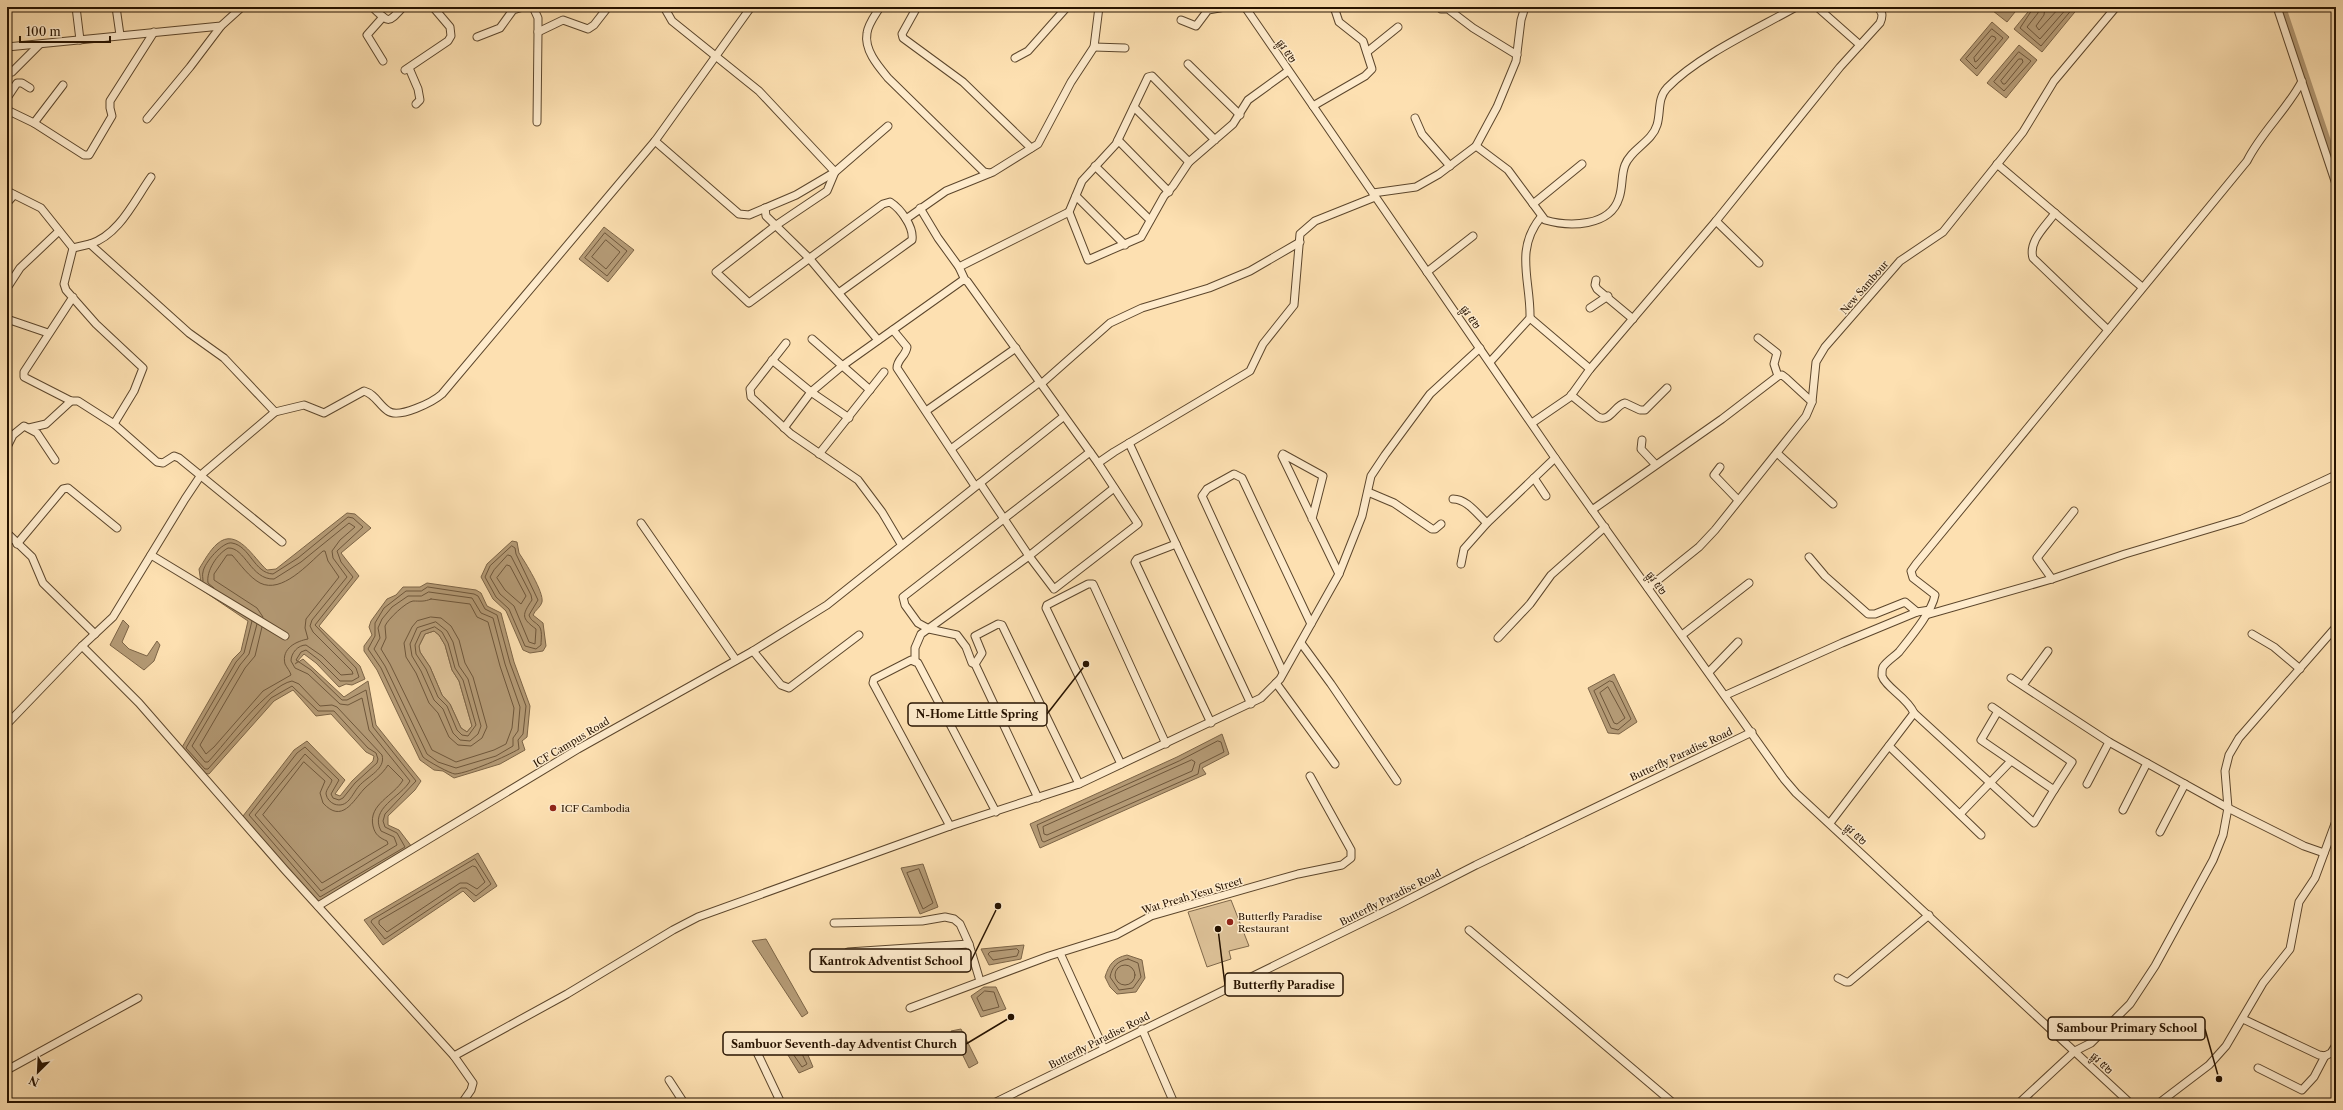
<svg xmlns="http://www.w3.org/2000/svg" width="2343" height="1110" font-family="'Libre Caslon Text','Noto Sans Khmer',serif">
<style>
.green{fill:#d9bd93;stroke:#80684a}
.water{fill:#b49a75;stroke:#7c6446;fill-rule:evenodd}
.lines{fill:none;stroke-linecap:round;stroke-linejoin:round}
.shore{stroke:#6e563a;stroke-width:1}
.canal{stroke:#b49a75;stroke-width:6}
.minor-casing{stroke:#5c462c;stroke-width:9}
.minor{stroke:#feebcc;stroke-width:7}
.poi-dot{fill:#8f2418;stroke:#feebcc;stroke-width:1.5}
.labels{text-anchor:middle;stroke-width:3;stroke-linejoin:round;paint-order:stroke}
.street-label{font-size:10px;fill:#271300;stroke:#feebcc}
.poi-label{font-size:10px;fill:#271300;stroke:#feebcc;text-anchor:start}
.leader{fill:none;stroke:#271300;stroke-width:1.5}
.callout-dot{fill:#271300;stroke:#feebcc;stroke-width:1.5}
.callout{fill:#feebcc;stroke:#271300;stroke-width:1.5}
.callout-label{font-size:11px;text-anchor:middle;font-weight:bold;fill:#271300}
</style>
<rect width="100%" height="100%" fill="#fde0b1"/>
<filter id="stains"><feTurbulence type="fractalNoise" baseFrequency=".005" numOctaves="4"/><feColorMatrix values="0 0 0 0 .2 0 0 0 0 .09 0 0 0 0 .02 0 0 0 .5 -.17"/></filter>
<radialGradient id="worn" r=".72"><stop offset=".6" stop-color="#630" stop-opacity="0"/><stop offset="1" stop-color="#630" stop-opacity=".3"/></radialGradient>
<!-- green -->
<g class="green">
<path d="M434,631l5,4 6,10 7,25 7,11 13,45 -5,6 -6,-4 -11,-24 -8,-9 -12,-28 -10,-15 -1,-6 6,-12z"/>
<path d="M1231,900l18,46 -20,5 2,8 -24,8 -19,-55z"/>
</g>
<!-- water -->
<g class="water">
<path d="M1988,7h31l-12,15z"/>
<path d="M2032,7h47l-37,45 -28,-23z"/>
<path d="M1992,22l17,15 -32,39 -17,-16z"/>
<path d="M2019,45l18,15 -31,38 -19,-15z"/>
<path d="M604,227l30,23 -26,32 -29,-23z"/>
<path d="M347,513l8,1 16,14 -30,25 18,23 -40,50 41,40 5,13 -13,6 -6,-1 -7,3 -23,-24 -12,-9 -9,10 8,-5 41,38 24,-16 8,44 45,56 -6,9 -27,26v9l11,5 13,17 -94,56 -75,-87 51,-66 13,-9 38,39 -10,14 5,2 12,-15 21,-20 1,-5 -8,-4 -35,-38 -15,2 -23,-26 -19,11 -65,73 -6,-1 -22,-24 52,-90 8,-8 7,-30 -46,-31 -3,-21c5,-8 11,-19 18,-25 20,-18 37,15 50,26l9,-1z"/>
<path d="M512,541l5,1 2,11c6,9 25,39 23,49 -1,5 -7,8 -9,13l10,8 3,23 -3,5 -13,2 -7,-3 -17,-39 -13,-12 -12,-22 6,-13z"/>
<path d="M427,583l49,7 5,3 6,13 14,7 13,49 16,44 -3,31 -5,4 3,9 -25,14 -46,14 -11,-7 -9,-1 -14,-10 -43,-90 -13,-19v-5l8,-11 -3,-8 2,-6 16,-22 9,-4 7,-8h17zM434,631l5,4 6,10 7,25 7,11 13,45 -5,6 -6,-4 -11,-24 -8,-9 -12,-28 -10,-15 -1,-6 6,-12z"/>
<path d="M123,620l6,6 -7,16 7,7 18,7 10,-15 3,4 -6,16 -10,9 -34,-25z"/>
<path d="M1614,674l23,48 -18,12 -11,-1 -20,-45z"/>
<path d="M1222,734l7,20 -27,14 4,6 -166,74 -10,-24 147,-67z"/>
<path d="M478,853l19,33 -23,16 -11,-11 -80,54 -19,-25z"/>
<path d="M923,864l15,43 -18,7 -19,-46z"/>
<path d="M766,939l42,74 -6,4 -50,-76z"/>
<path d="M1024,945l-3,14 -32,6 -8,-16z"/>
<path d="M1127,955l15,5 3,18 -9,14 -19,2 -7,-7 -5,-10c4,-13 9,-19 22,-22z"/>
<path d="M984,987h12l10,22 -25,8 -10,-21z"/>
<path d="M961,1029l17,34 -9,5 -18,-37z"/>
<path d="M803,1043l10,24 -14,6 -16,-26z"/>
</g>
<g class="lines">
<!-- shore -->
<g class="shore">
<path d="M2034,7l-14,21 21,18 33,-39"/>
<path d="M2039,7l-1,6 -11,14 13,12 28,-32"/>
<path d="M2045,7l-1,8 -8,11 3,4 21,-23"/>
<path d="M1992,29l11,9 -27,31 -10,-10z"/>
<path d="M1992,36l3,1 1,2 -19,22 -2,1 -1,-4z"/>
<path d="M2019,52l12,9 -27,30 -10,-9z"/>
<path d="M2019,59h3l1,3 -18,22h-2l-2,-3z"/>
<path d="M605,233l22,18 -20,25 -22,-18z"/>
<path d="M606,240l14,12 -14,17 -14,-12z"/>
<path d="M512,546l3,2 1,6 22,46 -9,15c2,6 5,6 9,10 5,4 3,14 3,20l-5,4 -11,-3 -16,-37 -13,-12 -11,-20 5,-11z"/>
<path d="M508,555l3,1 20,39 1,5c-10,15 -11,18 4,29l-1,15 -6,-2 -15,-36 -14,-12 -10,-17 4,-7z"/>
<path d="M507,565l3,1 16,30 -5,8 -16,-14 -8,-12z"/>
<path d="M203,581c0,-3 -1,-6 0,-9 1,-9 20,-31 29,-29 18,3 22,30 41,31l25,-16 50,-41 5,1 10,9 -26,24 4,11 12,15 -38,48 41,43 3,9 -7,4h-12l-21,-21 -13,-10 -5,2 -5,8 15,10 31,30h5l19,-10 7,37 43,54 -31,33 -2,7 2,6 12,6 8,14 -85,50 -71,-82 48,-62 8,-6 34,33 -8,14 2,4 6,2 4,-2 12,-15 22,-20 1,-4 -2,-6 -8,-5 -34,-37h-16l-26,-25 -21,12 -63,71h-3l-19,-21 50,-86 8,-9 8,-32"/>
<path d="M428,587l46,7 4,2 7,13 12,6 13,48 16,43 -3,28 -5,6 1,9c-12,7 -50,24 -64,25 -4,0 -28,-13 -32,-17l-42,-89 -13,-19 7,-13v-13l9,-15 22,-17h15z"/>
<path d="M214,588l-6,-5c-2,-12 9,-29 20,-35 17,-1 23,32 46,31l27,-17 48,-39 6,4 -15,13 -8,11 1,7 14,19 -35,43 -2,6 3,6 39,39 1,3 -12,1 -19,-19 -16,-11c-8,0 -15,8 -15,16l4,7 13,6 32,30 8,1 14,-7 7,32 41,51c-9,16 -41,27 -29,50l13,6 3,8 -76,46 -66,-76 50,-61 27,26c-1,5 -6,9 -6,14 1,5 4,8 8,10 14,5 18,-10 25,-18 9,-10 27,-17 23,-31l-45,-48 -5,-2 -12,1 -21,-22 -7,-3c-25,5 -65,61 -84,81h-3l-13,-16 48,-81 9,-11 8,-30"/>
<path d="M429,592l43,6 9,15 12,5 12,46 15,43 -2,24 -5,7v8l-17,10 -40,12 -18,-6 -11,-8 -42,-88 -11,-17 6,-11 -2,-10 4,-9 10,-12 16,-11h13z"/>
<path d="M431,599l39,5 7,13 11,5 12,44 14,42 -2,20 -6,16 -12,6 -38,12 -24,-12 -42,-86 -9,-15 5,-11 -1,-12c3,-7 21,-24 28,-25 7,0 11,1 18,-2z"/>
<path d="M431,617l10,1 10,8 8,14 6,23 8,14 14,50 -5,11 -11,8 -13,-1 -9,-8 -11,-24 -9,-10 -13,-30 -10,-16 -2,-14 8,-16 5,-6z"/>
<path d="M436,622l11,9 6,11 6,24 9,13 13,47 -3,8 -8,7 -10,-1 -7,-7 -10,-24 -9,-9 -13,-29 -9,-15 -2,-12 7,-16z"/>
<path d="M262,627l-7,29 -10,12 -45,77 6,9 8,-7 49,-56 28,-16c-1,-4 -4,-7 -6,-11 -4,-16 12,-23 23,-25l-3,-11 1,-9 33,-42 -11,-16 -3,-10h-2c-15,13 -41,43 -63,32 -11,-6 -20,-19 -28,-28h-5l-13,19v6l43,28 6,9"/>
<path d="M435,627l7,5 6,11 7,25 8,12 13,45 -8,11 -6,-1 -5,-5 -10,-24 -9,-9 -12,-28 -10,-15 -1,-9 6,-13z"/>
<path d="M1610,681l3,1 18,37 -13,11 -7,-2 -17,-37z"/>
<path d="M1608,687l17,31 -8,6 -3,-1 -14,-30z"/>
<path d="M1218,741l3,1 3,10 -24,12 -2,10 -154,68 -2,-1 -5,-16 142,-64z"/>
<path d="M1192,760l3,2 -3,9 -145,64 -3,-1 -1,-7z"/>
<path d="M304,762l21,19 -5,12 3,10c19,21 30,-2 41,-14 8,-8 18,-14 24,-24l15,15c-9,16 -35,24 -30,46 2,9 7,12 14,15l1,3 -66,39 -59,-68z"/>
<path d="M475,859l16,25 -15,12 -10,-8h-5l-76,51 -14,-17 1,-2z"/>
<path d="M473,866l3,1 9,15 -8,7 -10,-6h-7l-73,49 -8,-8v-3z"/>
<path d="M919,869l14,34 -10,6 -16,-36z"/>
<path d="M1017,949l2,2 -2,5 -24,4 -5,-6 2,-2z"/>
<path d="M1128,959l10,4 3,14 -8,11 -14,2 -9,-13c2,-10 7,-16 18,-18z"/>
<circle cx="1125" cy="975" r="10"/>
<path d="M985,991l9,1 5,15 -16,4 -6,-13z"/>
<path d="M799,1048l8,16 -5,3 -11,-16z"/>
</g>
<!-- canal -->
<path class="canal" d="M2283,7l53,158"/>
<defs>
<g id="minor">
<path d="M76,7l4,33"/>
<path d="M116,7l4,28"/>
<path d="M372,7c18,16 15,17 31,0"/>
<path d="M533,7l5,11v14l-1,90"/>
<path d="M664,7l8,14 87,70 76,81 -8,19 -52,35 -59,46 33,31 134,-99 7,-2c11,7 24,25 22,38l-72,52"/>
<path d="M739,7l10,2"/>
<path d="M880,7c-4,7 -12,17 -13,26 -3,17 11,33 21,45l96,94 5,1"/>
<path d="M917,7l-15,27 1,4 60,44 68,66"/>
<path d="M1245,7l310,451 229,321 12,14 334,310"/>
<path d="M1817,7l43,38"/>
<path d="M2277,7l59,177"/>
<path d="M1441,9h7l25,19 44,27"/>
<path d="M383,17l-16,18 16,26"/>
<path d="M1181,20l15,6 12,-16 17,-3"/>
<path d="M538,32l25,-12 25,9 6,-4 14,-18"/>
<path d="M477,37l23,-9 13,-18 10,-3"/>
<path d="M7,47l214,-21 21,-19"/>
<path d="M1094,47l31,1"/>
<path d="M1367,52l31,-25"/>
<path d="M1015,58l13,-7 39,-44"/>
<path d="M1188,64l52,51"/>
<path d="M409,68l9,21 2,11 -4,4"/>
<path d="M405,70l43,-29 3,-5 -1,-9 -17,-20"/>
<path d="M12,72l27,-27"/>
<path d="M7,98l10,-15h5l8,5"/>
<path d="M1313,106l52,-30 7,-7 -9,-28 -24,-19 -4,-12"/>
<path d="M1134,107l55,55"/>
<path d="M7,110l27,13 50,32h5l23,-39 -2,-8v-7l44,-69"/>
<path d="M1415,118l7,16 28,32"/>
<path d="M147,119l43,-52 31,-41"/>
<path d="M34,123l29,-38"/>
<path d="M1118,140l51,52"/>
<path d="M1215,140l-63,-64 -4,1 -32,67 -34,37 -13,31 19,48 53,-23 23,-41 9,-10 16,-24 44,-38 15,-24 40,-29"/>
<path d="M655,141l84,73 10,1 47,-20 39,-23 53,-46"/>
<path d="M1476,146l32,24 37,50c24,7 65,7 74,-22 4,-11 2,-23 6,-33 6,-16 27,-23 32,-40 4,-13 0,-26 10,-37 31,-32 90,-59 129,-81"/>
<path d="M1997,164l145,123"/>
<path d="M1095,166l55,54"/>
<path d="M7,191l34,17 32,40"/>
<path d="M1373,193l43,-6 23,-13 37,-28 21,-39 19,-46 5,-41 4,-13"/>
<path d="M1076,196l49,49"/>
<path d="M7,203l7,-8"/>
<path d="M1533,204l49,-40"/>
<path d="M765,208l1,8 43,42 69,82"/>
<path d="M920,208l18,30 21,29"/>
<path d="M2055,213c-9,13 -27,28 -22,45l75,72"/>
<path d="M906,219l40,-28 47,-19 45,-28 33,-62 23,-35 5,-40"/>
<path d="M1716,221l43,42"/>
<path d="M90,244c29,-9 44,-43 61,-67"/>
<path d="M73,248l17,-4 99,89 35,25 51,54"/>
<path d="M1427,272l46,-36"/>
<path d="M965,280l-6,-13 110,-55"/>
<path d="M1596,280l-1,5 2,4 36,30"/>
<path d="M7,288l13,-20 39,-37"/>
<path d="M73,297l-49,75v5l47,24h7l36,23 20,-33 9,-23 -47,-44 -30,-34 -2,-6 9,-36"/>
<path d="M1590,308l18,-12"/>
<path d="M1530,318l60,51"/>
<path d="M7,319l41,14"/>
<path d="M893,330l14,17c-1,9 -10,12 -10,21l78,118"/>
<path d="M1758,338l19,15 -3,11 4,12"/>
<path d="M812,339l58,51"/>
<path d="M786,343l-36,46 1,8 40,37 67,46 24,32 19,32"/>
<path d="M772,360l39,32 38,26"/>
<path d="M1490,362l40,-44c1,-37 -16,-68 11,-101"/>
<path d="M1041,384l69,-61 32,-15 67,-20 41,-17 50,-29"/>
<path d="M1571,395l27,22c12,6 17,-12 27,-14l15,7h5l22,-22"/>
<path d="M926,411l90,-63"/>
<path d="M1532,423l38,-26 20,-28 126,-148 124,-154 40,-44c3,-7 3,-11 -3,-16"/>
<path d="M114,424l43,38 6,1 11,-7 5,2 103,84"/>
<path d="M29,428l17,-4 25,-23"/>
<path d="M784,428l27,-36 31,-26 121,-86 4,1 131,182 40,61 -84,65 -25,-33 -49,-73"/>
<path d="M1642,440l-1,9 14,15"/>
<path d="M1129,443l47,101"/>
<path d="M7,447l6,-12 11,-9 13,7 18,27"/>
<path d="M951,449l89,-67"/>
<path d="M1777,453l56,51"/>
<path d="M819,454l65,-82"/>
<path d="M1098,463l16,-11 136,-81 13,-27 31,-39 6,-71 15,-13 60,-24"/>
<path d="M1720,467l-6,8 24,25"/>
<path d="M1534,478l12,18"/>
<path d="M1368,492l26,11 38,26h3l6,-5"/>
<path d="M1453,499c14,0 24,15 34,24"/>
<path d="M1592,510l130,-91 56,-43 4,-1 4,3 26,24"/>
<path d="M1312,519l11,-43 -40,-22 -1,2 57,118"/>
<path d="M641,523l95,137"/>
<path d="M7,533l25,24 11,26 52,51"/>
<path d="M17,544l46,-55 5,-1 49,40"/>
<path d="M151,555l134,81"/>
<path d="M1809,557l16,19 43,38h7l30,-12 12,10"/>
<path d="M1461,564l3,-15 23,-26 68,-65"/>
<path d="M2052,579l-15,-21 37,-47"/>
<path d="M1648,588l51,-41 16,-17 91,-114 6,-14 4,-40 9,-15 75,-86 43,-29 80,-100 31,-51 62,-74"/>
<path d="M1926,615l126,-36 73,-25 117,-35 94,-44"/>
<path d="M2252,634l22,13 26,22"/>
<path d="M1682,635l67,-52"/>
<path d="M1498,638l32,-34 21,-29 54,-48"/>
<path d="M1301,643l30,41 66,97"/>
<path d="M82,646l57,57 146,167 169,186 19,27 -2,7 -9,13"/>
<path d="M753,651l28,34 8,3 70,-53"/>
<path d="M915,660v-12l6,-14 108,-78 85,-68"/>
<path d="M975,664l-3,-1 -6,-16 -9,-12 -28,-6 -11,-6 -13,-18 -2,-8 187,-145"/>
<path d="M1283,672l-81,-176 5,-7 27,-15 8,4 69,146"/>
<path d="M1709,672l29,-30"/>
<path d="M2011,678l98,64 119,66 76,38 20,7"/>
<path d="M1276,683l59,81"/>
<path d="M2023,685l25,-34"/>
<path d="M1726,695l116,-52 75,-31 13,-2"/>
<path d="M1992,707l80,55 -18,28 -73,-50 17,-29"/>
<path d="M1914,713l120,110 20,-33"/>
<path d="M1211,723l-76,-161 2,-3 39,-15 75,160"/>
<path d="M7,724l75,-78 31,-29 72,-118 16,-24 74,-63 29,-7 20,8 40,-22c11,3 15,14 24,20 11,8 45,-9 54,-17l213,-253 96,-134"/>
<path d="M1889,746l92,89"/>
<path d="M1121,764l-75,-156 1,-3 41,-21h5l73,160"/>
<path d="M2087,784l22,-42"/>
<path d="M1038,798l-63,-134 7,-11 -7,-17 23,-12 4,1 77,159"/>
<path d="M2123,810l24,-47"/>
<path d="M1960,814l51,-53"/>
<path d="M1830,823l84,-110c-7,-16 -28,-25 -32,-37 0,-2 0,-7 1,-9 4,-6 11,-10 16,-15 11,-14 33,-40 36,-57l-22,-17 -2,-7 5,-7 331,-403c15,-30 40,-51 55,-80"/>
<path d="M950,826l-77,-143 1,-4 37,-19 7,3 78,149"/>
<path d="M2160,832l25,-48"/>
<path d="M318,906l260,-157 175,-98 74,-46 236,-188"/>
<path d="M834,923l88,-2 23,-4 9,2 6,5 9,20"/>
<path d="M1469,930l204,173"/>
<path d="M848,952l121,-8 11,37"/>
<path d="M1060,953l44,96"/>
<path d="M1838,978l8,4h3l80,-67"/>
<path d="M910,1008l139,-52 67,-21 35,-19 147,-42 44,-9 9,-7v-8l-41,-74"/>
<path d="M2243,1019l76,36 6,1 6,-3 5,-8"/>
<path d="M1142,1029l32,74"/>
<path d="M753,1044l28,59"/>
<path d="M454,1056l113,-62 106,-64 25,-13 252,-91 129,-42 182,-86 19,-19 59,-105 23,-58 9,-40 14,-21 45,-61 50,-46"/>
<path d="M2258,1068l44,22 12,-13 11,-21"/>
<path d="M7,1070l131,-72"/>
<path d="M669,1080l15,23"/>
<path d="M994,1103l400,-196 82,-42 276,-133"/>
<path d="M2019,1103l56,-52 16,-8 39,-39 25,-38 58,-106 10,-25 5,-27 -3,-37 4,-16 10,-17 97,-111"/>
<path d="M2159,1103l50,-38 17,-19 37,-63 27,-34 9,-47 16,-24 21,-57"/>
</g>
</defs>
<!-- minor casing -->
<use href="#minor" class="minor-casing"/>
<!-- minor -->
<use href="#minor" class="minor"/>
</g>
<!-- markers -->
<g class="poi-dot">
<circle cx="553" cy="808" r="4"/>
<circle cx="1230" cy="922" r="4"/>
</g>
<g class="labels">
<!-- street labels -->
<g class="street-label">
<text transform="translate(1287 51) rotate(56)" y="4">ផ្លូវ ៥២</text>
<text transform="translate(1864 287) rotate(-49)" y="4">New Sambour</text>
<text transform="translate(1471 317) rotate(55)" y="4">ផ្លូវ ៥២</text>
<text transform="translate(1657 583) rotate(54)" y="4">ផ្លូវ ៥២</text>
<text transform="translate(571 742) rotate(-31)" y="4">ICF Campus Road</text>
<text transform="translate(1681 754) rotate(-25)" y="4">Butterfly Paradise Road</text>
<text transform="translate(1856 834) rotate(43)" y="4">ផ្លូវ ៥២</text>
<text transform="translate(1192 895) rotate(-17)" y="4">Wat Preah Yesu Street</text>
<text transform="translate(1390 897) rotate(-27)" y="4">Butterfly Paradise Road</text>
<text transform="translate(1099 1040) rotate(-27)" y="4">Butterfly Paradise Road</text>
<text transform="translate(2102 1063) rotate(44)" y="4">ផ្លូវ ៥២</text>
</g>
<!-- poi labels -->
<g class="poi-label">
<text x="561" y="812">ICF Cambodia</text>
<text x="1238" y="920">Butterfly Paradise<tspan x="1238" dy="12">Restaurant</tspan></text>
</g>
</g>
<!-- callouts -->
<path class="leader" d="M1086 664L1047 714M998 906L971 961M1218 929L1225 985M2219 1079L2205 1029M1011 1017L966 1044"/>
<g class="callout-dot">
<circle cx="1086" cy="664" r="4"/>
<circle cx="998" cy="906" r="4"/>
<circle cx="1218" cy="929" r="4"/>
<circle cx="2219" cy="1079" r="4"/>
<circle cx="1011" cy="1017" r="4"/>
</g>
<g class="callout">
<rect x="908" y="703" width="139" height="23" rx="4"/>
<rect x="810" y="949" width="161" height="23" rx="4"/>
<rect x="1225" y="973" width="118" height="23" rx="4"/>
<rect x="2048" y="1017" width="157" height="23" rx="4"/>
<rect x="723" y="1032" width="243" height="23" rx="4"/>
</g>
<g class="callout-label">
<text x="977" y="718">N-Home Little Spring</text>
<text x="891" y="965">Kantrok Adventist School</text>
<text x="1284" y="989">Butterfly Paradise</text>
<text x="2127" y="1032">Sambour Primary School</text>
<text x="844" y="1048">Sambuor Seventh-day Adventist Church</text>
</g>
<!-- margin -->
<rect width="2343" height="1110" fill="none" stroke="#fde0b1" stroke-width="24"/>
<rect x="8" y="8" width="2327" height="1094" fill="none" stroke="#271300" stroke-width="2"/>
<rect x="12" y="12" width="2319" height="1086" fill="none" stroke="#271300"/>
<!-- north arrow -->
<g transform="translate(38 1072) rotate(204)" stroke="#feebcc" stroke-width="3" paint-order="stroke">
<path d="M0-3L7 15L0 10L-7 15Z" fill="#271300"/>
<text y="-6" font-size="11" font-weight="bold" text-anchor="middle" fill="#271300">N</text>
</g>
<!-- scale -->
<path d="M20 36v6h90v-6" fill="none" stroke="#271300" stroke-width="2"/>
<text x="26" y="36" font-size="12" fill="#271300" stroke="#feebcc" stroke-width="3" paint-order="stroke">100 m</text>
<rect width="100%" height="100%" filter="url(#stains)"/>
<rect width="100%" height="100%" fill="url(#worn)"/>
</svg>
